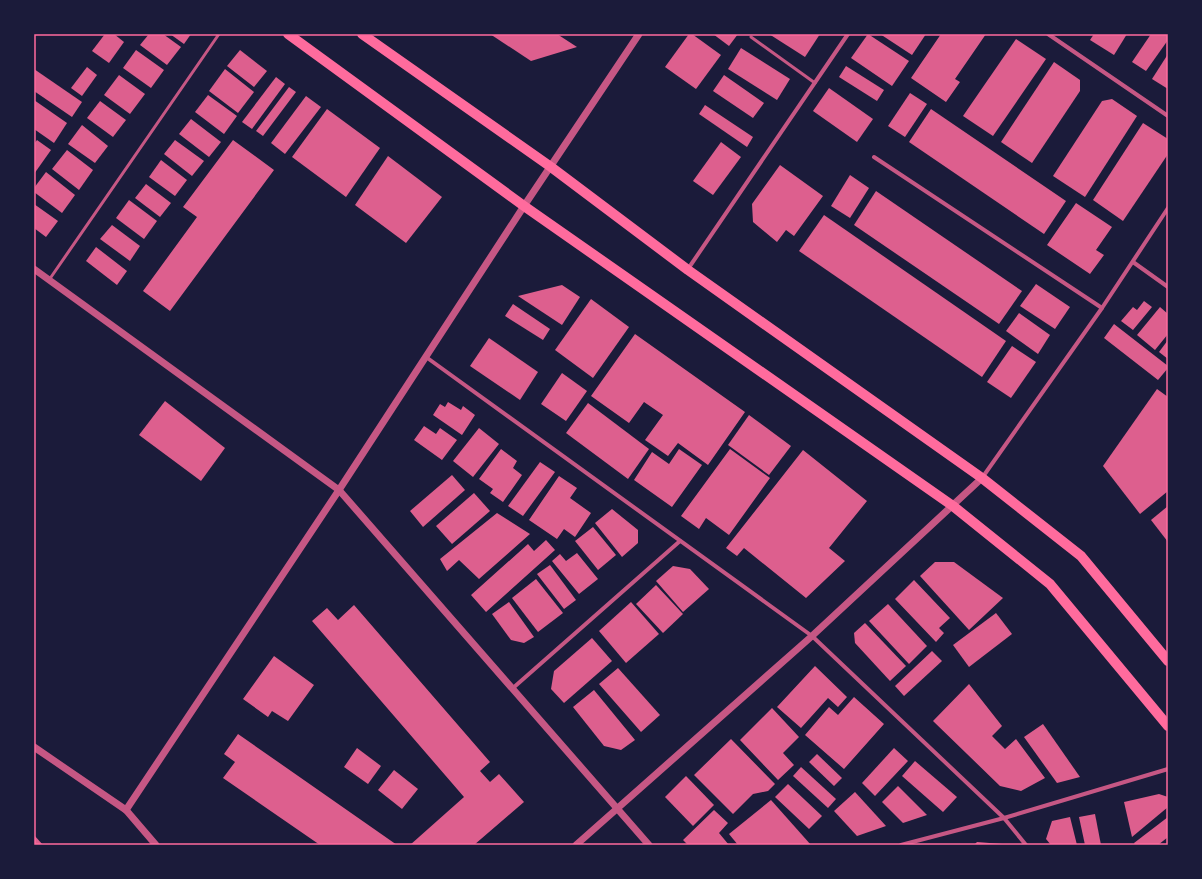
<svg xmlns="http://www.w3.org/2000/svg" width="1202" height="879" font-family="Overpass,sans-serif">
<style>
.building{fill:#dd5f8e}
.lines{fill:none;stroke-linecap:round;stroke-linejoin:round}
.service{stroke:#c65784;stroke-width:3}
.minor{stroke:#c65784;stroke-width:4}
.tertiary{stroke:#c65784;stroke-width:7}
.primary{stroke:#ff6b9d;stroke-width:10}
.neatline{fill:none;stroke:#ff6b9d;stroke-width:1.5}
</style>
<rect width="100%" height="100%" fill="#1b1b3a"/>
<!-- building -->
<g class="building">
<path d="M105,34h9l10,8 -15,21 -17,-12z"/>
<path d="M149,34h14l18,13 -14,18 -27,-20z"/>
<path d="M170,34h21l-7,10z"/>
<path d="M490,34h67l20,13 -46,14z"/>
<path d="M689,34h3l29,21 -25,34 -31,-22z"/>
<path d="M713,34h25l-9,12z"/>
<path d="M769,34h51l-15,23z"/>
<path d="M868,34l41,27 -17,25 -41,-28z"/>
<path d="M880,34h46l-14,21z"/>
<path d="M941,34h45l-31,45 5,3 -14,20 -35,-24z"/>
<path d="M1094,34h33l-13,21 -24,-15z"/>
<path d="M1151,34h17v6l-22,31 -14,-9z"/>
<path d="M1016,39l30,20 -53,77 -30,-20z"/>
<path d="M741,48l49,31 -13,21 -49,-31z"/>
<path d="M136,50l28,20 -13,18 -28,-20z"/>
<path d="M240,50l27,21 -13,16 -27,-21z"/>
<path d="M1168,54v35l-16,-10z"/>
<path d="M1054,62l26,18v11l-48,72 -31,-21z"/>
<path d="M846,66l38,24 -7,11 -38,-24z"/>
<path d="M87,67l10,8 -15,21 -11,-8z"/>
<path d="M34,69l48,33 -10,15 -38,-26z"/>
<path d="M225,69l29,23 -16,21 -29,-22z"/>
<path d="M119,75l26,19 -15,20 -26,-19z"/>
<path d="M724,75l40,28 -11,15 -40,-27z"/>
<path d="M276,77l9,7 -33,45 -10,-7z"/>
<path d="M289,87l7,5 -33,44 -7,-5z"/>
<path d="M829,88l44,31 -16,23 -44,-31z"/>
<path d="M910,93l17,11 -22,33 -17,-11z"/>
<path d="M208,95l29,21 -13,18 -29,-22z"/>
<path d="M306,96l15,11 -36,47 -14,-11z"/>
<path d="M1112,99l25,17 -52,81 -32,-21 49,-75z"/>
<path d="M34,100l33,23 -13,20 -20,-14z"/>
<path d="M100,101l26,19 -13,17 -26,-19z"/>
<path d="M705,105l48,32 -6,10 -48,-33z"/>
<path d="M327,109l53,39 -34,49 -54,-40z"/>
<path d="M931,109l135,92 -22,33 -135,-92z"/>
<path d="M191,119l30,23 -12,15 -30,-23z"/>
<path d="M1143,123l25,16v15l-45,67 -30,-21z"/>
<path d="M82,125l26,21 -13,17 -27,-19z"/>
<path d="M37,140l14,10 -17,24v-30z"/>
<path d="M175,140l29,21 -12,15 -28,-22z"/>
<path d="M233,140l41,30 -104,141 -27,-20 54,-74 -14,-10z"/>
<path d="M721,142l20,15 -28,38 -20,-14z"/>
<path d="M67,150l26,20 -14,20 -27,-21z"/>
<path d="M388,156l54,41 -36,46 -51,-38z"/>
<path d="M161,160l26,20 -12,16 -26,-19z"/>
<path d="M780,165l43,31 -29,40 -8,-6 -9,12 -24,-20 -1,-18z"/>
<path d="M46,172l29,23 -13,18 -28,-21v-4z"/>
<path d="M850,175l19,13 -19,30 -19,-12z"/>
<path d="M146,184l25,19 -11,14 -25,-19z"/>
<path d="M876,191l146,100 -23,33 -145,-99z"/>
<path d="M129,200l28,21 -13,18 -28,-21z"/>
<path d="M1076,203l36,24 -16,23 8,5 -14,19 -43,-29z"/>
<path d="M34,204l24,17 -12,16 -12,-9z"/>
<path d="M824,215l182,126 -24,36 -183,-126z"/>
<path d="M112,225l28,21 -10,15 -30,-22z"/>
<path d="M96,247l31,24 -10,14 -31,-24z"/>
<path d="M1036,284l34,23 -15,22 -35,-23z"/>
<path d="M562,285l18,12 -18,28 -44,-29z"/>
<path d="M591,299l38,28 -36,51 -38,-28z"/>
<path d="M1144,301l8,6 -19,23 -12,-9 12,-14 4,3z"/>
<path d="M513,304l37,25 -7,11 -38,-24z"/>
<path d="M1160,307l8,7v20l-13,16 -18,-15z"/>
<path d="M1019,313l31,22 -12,19 -32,-23z"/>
<path d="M1114,324l54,42v2l-10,12 -54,-42z"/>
<path d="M635,334l110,78 -37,53 -30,-22 -10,13 -23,-16 18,-25 -19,-13 -15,21 -38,-27z"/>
<path d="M489,338l49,34 -18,28 -50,-34z"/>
<path d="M1168,340v19l-9,-7z"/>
<path d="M1012,346l24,16 -25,36 -24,-16z"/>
<path d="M562,373l25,18 -21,30 -25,-17z"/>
<path d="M1157,389l11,8v94l-28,23 -37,-48z"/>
<path d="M165,401l60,47 -24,33 -62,-46z"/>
<path d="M448,402l13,8 2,-4 12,9 -13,20 -29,-20 7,-11 5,3z"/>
<path d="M588,403l61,46 -21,30 -62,-46z"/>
<path d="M749,415l42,31 -22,29 -41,-30z"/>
<path d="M424,426l12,8 4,-6 17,12 -15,20 -28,-20z"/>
<path d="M479,428l20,16 -26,33 -20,-16z"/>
<path d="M501,449l16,12 -4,7 9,7 -19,27 -13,-9 3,-4 -14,-10z"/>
<path d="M679,449l23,16 -30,42 -38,-27 18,-28 17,12z"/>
<path d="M730,449l40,29 -41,57 -23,-17 -7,11 -18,-13z"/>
<path d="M803,450l64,51 -38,47 16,13 -39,37 -62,-50 -7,8 -11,-8z"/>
<path d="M540,462l15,10 -32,44 -15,-10z"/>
<path d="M452,475l13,15 -42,37 -13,-16z"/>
<path d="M559,476l18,12 -7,10 21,15 -16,24 -11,-8 -7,10 -28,-19z"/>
<path d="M474,493l16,18 -38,33 -16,-18z"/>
<path d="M1168,506v36l-17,-22z"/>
<path d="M612,509l26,21v13l-16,14 -27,-34z"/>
<path d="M497,513l33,21 -51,45 -20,-19 -12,11 -7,-12z"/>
<path d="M593,527l23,28 -18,15 -23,-29z"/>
<path d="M546,540l9,10 -69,62 -15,-17 57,-51 6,7z"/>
<path d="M577,553l21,26 -19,15 -27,-33 8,-7 6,7z"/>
<path d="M935,562h19l49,36 -34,32 -49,-54z"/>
<path d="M550,565l26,35 -12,9 -27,-35z"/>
<path d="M673,566l17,3 19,20 -26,23 -27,-31z"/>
<path d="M536,579l27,34 -25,19 -26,-34z"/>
<path d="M914,580l36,38 -11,10 5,5 -8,9 -41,-43z"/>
<path d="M656,585l27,29 -20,19 -27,-29z"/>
<path d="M509,602l25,35 -10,6 -13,-3 -19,-26z"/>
<path d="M631,602l28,32 -33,29 -27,-32z"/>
<path d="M888,604l39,42 -18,18 -40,-43z"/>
<path d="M354,605l136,157 -10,9 10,11 9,-8 25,28 -50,43h-64l54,-48 -152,-176 15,-13 11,12z"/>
<path d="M996,613l16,21 -43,33 -16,-22z"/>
<path d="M865,623l41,43 -16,15 -35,-38 -1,-10z"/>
<path d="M592,638l20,23 -48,42 -13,-14 3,-18z"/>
<path d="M932,651l10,10 -38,35 -9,-10z"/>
<path d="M274,656l40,29 -26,36 -16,-10 -4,6 -25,-18z"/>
<path d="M815,666l32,31 -9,10 -10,-9 -27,30 -24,-21z"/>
<path d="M618,668l42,47 -19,17 -42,-48z"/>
<path d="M969,684l33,42 -10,10 13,13 11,-10 29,39 -24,13 -21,-5 -67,-65z"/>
<path d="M594,690l41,50 -14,10 -17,-4 -31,-39z"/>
<path d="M854,697l30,27 -40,45 -39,-34 24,-28 9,8z"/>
<path d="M772,708l27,29 -16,16 11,12 -16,15 -38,-40z"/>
<path d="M1043,724l37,53 -23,6 -33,-46z"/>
<path d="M238,734l159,111h-77l-97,-67 12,-16 -11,-8z"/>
<path d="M731,739l44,45 -7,7 -15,3 -20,20 -39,-39z"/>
<path d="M357,748l24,18 -13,18 -24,-17z"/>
<path d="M894,748l14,13 -33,35 -13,-13z"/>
<path d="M817,754l25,24 -8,8 -25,-24z"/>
<path d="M915,761l42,36 -14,15 -41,-36z"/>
<path d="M801,767l35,32 -8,9 -35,-32z"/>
<path d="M394,770l24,19 -16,20 -24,-19z"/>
<path d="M686,776l28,29 -21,21 -28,-29z"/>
<path d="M788,784l34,32 -13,13 -34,-32z"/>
<path d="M898,786l29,29 -24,8 -21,-21z"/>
<path d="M855,792l31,34 -29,10 -23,-25z"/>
<path d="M1159,794l9,3v10l-36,30 -8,-35z"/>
<path d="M771,800l40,45h-73l-9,-11z"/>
<path d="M714,810l14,13 -9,10 10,12h-41l-5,-5z"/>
<path d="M1095,814l6,31h-16l-6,-28z"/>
<path d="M1070,817l7,28h-26l-5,-6 6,-18z"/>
<path d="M1168,817v20l-10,8h-23l-1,-2z"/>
<path d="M34,835l9,10h-9z"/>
<path d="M977,842l25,2v1h-28z"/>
</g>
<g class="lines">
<!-- service -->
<g class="service">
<path d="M751,37l64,46"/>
<path d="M49,280l170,-246"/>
</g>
<!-- minor -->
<g class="minor">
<path d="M1048,34l120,82"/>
<path d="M874,157l228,151"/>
<path d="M1133,262l35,25"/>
<path d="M688,269l160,-235"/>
<path d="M426,357l386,279 192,182 22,27"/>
<path d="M982,478l120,-170 66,-100"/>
<path d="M513,688l167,-147"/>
<path d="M901,845l103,-27 164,-49"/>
</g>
<!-- tertiary -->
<g class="tertiary">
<path d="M34,269l305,221 310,355"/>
<path d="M34,747l92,63 30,35"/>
<path d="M126,810l213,-320 185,-284 115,-172"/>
<path d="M576,845l236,-209 170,-158"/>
</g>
<!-- primary -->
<g class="primary">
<path d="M288,34l236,172 429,300 97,78 118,142"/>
<path d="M362,34l189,133 137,103 294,208 99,78 87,105"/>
</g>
</g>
<!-- border -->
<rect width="1202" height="879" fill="none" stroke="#1b1b3a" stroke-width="70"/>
<rect x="35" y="35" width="1132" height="809" class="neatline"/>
</svg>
